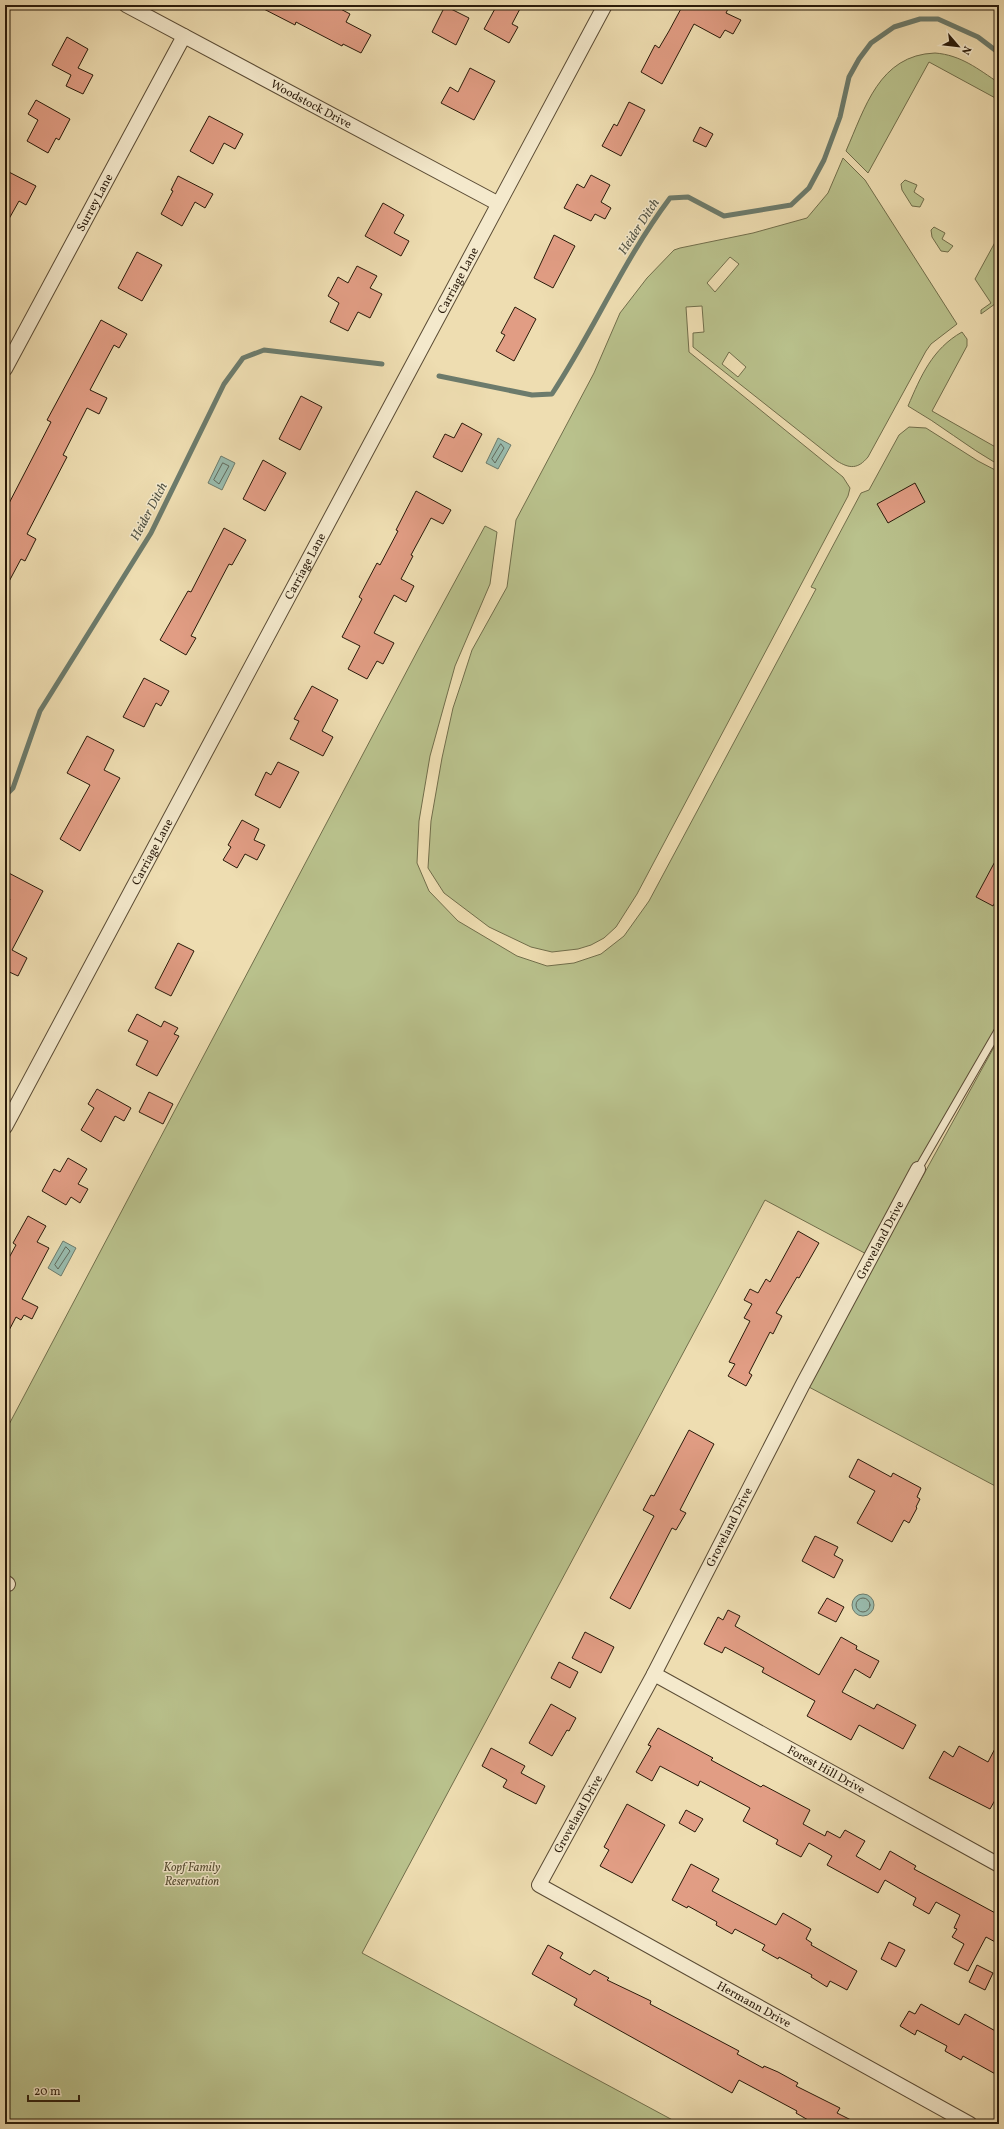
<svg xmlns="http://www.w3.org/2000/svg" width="1004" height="2129" font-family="Vollkorn,serif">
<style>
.green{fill:#b9c18c;stroke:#716e4b;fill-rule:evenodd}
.water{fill:#99bbad;stroke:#6c7b6c}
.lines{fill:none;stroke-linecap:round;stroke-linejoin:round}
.shore{stroke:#616a5c;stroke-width:1}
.stream{stroke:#6c7b6c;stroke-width:5}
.building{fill:#e19d84;stroke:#291a0a}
.service-casing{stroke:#5a4b34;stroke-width:9}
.minor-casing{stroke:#5a4b34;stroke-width:16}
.service{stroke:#f4e9cc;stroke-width:7}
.minor{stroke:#f4e9cc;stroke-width:14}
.labels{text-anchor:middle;stroke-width:3;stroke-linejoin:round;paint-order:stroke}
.street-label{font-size:12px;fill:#291a0a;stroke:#f4e9cc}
.park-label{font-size:12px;font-style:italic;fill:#544c31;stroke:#f4e9cc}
.water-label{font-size:13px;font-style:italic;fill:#505243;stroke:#f4e9cc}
</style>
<rect width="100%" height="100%" fill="#eeddb1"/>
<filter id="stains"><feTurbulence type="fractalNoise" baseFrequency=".005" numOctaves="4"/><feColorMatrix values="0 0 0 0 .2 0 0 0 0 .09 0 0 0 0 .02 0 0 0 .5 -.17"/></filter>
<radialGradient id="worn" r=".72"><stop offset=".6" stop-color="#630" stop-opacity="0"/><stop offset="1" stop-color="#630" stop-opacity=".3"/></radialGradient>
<!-- green -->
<g class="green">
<path d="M935,53c26,2 43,16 64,30v17l-70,-38 -61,111 -22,-22c19,-43 33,-96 89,-98z"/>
<path d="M843,158l22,22 92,144 -26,20 -5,7 -58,106c-10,12 -18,12 -31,4l-144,-114v-14l11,-1 -2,-26 -16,1 3,45 154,125 7,11 -2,8 -211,398 -21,33 -12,11 -13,7 -13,4 -26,3 -21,-5 -42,-20 -45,-34 -16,-25 3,-47 11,-63 11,-50 9,-27 10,-31 35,-63 9,-67 78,-147 26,-60 27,-35 27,-28 6,-2 73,-15 54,-15 21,-25zM730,257l9,7 -24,28 -8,-9zM729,352l17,15 -8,10 -16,-13z"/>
<path d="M905,180l12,5 -3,7 10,7 -4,8 -8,-1 -10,-16 -1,-6z"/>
<path d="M934,227l11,6 -3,6 11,7 -5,6 -7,-1 -9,-14 -1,-7z"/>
<path d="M999,235l-3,42 3,24 -18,13v-4l10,-7 -16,-24z"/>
<path d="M962,332l5,7v7l-35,65 67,38v16c-32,-18 -59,-41 -91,-59 13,-30 24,-57 54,-74z"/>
<path d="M909,427l17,1 52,33 21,11v557l-127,228 -107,-57 -403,753 318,171h-675v-692l415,-786 65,-120 12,6 -7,52 -35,82 -25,90 -11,65 -2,42 12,28 29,30 59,35 30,10 27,-3 27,-9 23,-18 25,-35 167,-312 -5,-2 50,-94 8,-3 30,-55z"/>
<path d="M999,1038v450l-192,-102z"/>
</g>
<!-- water -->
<g class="water">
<path d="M498,438l13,7 -13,24 -12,-6z"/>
<path d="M221,456l14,7 -13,27 -14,-7z"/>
<path d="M63,1241l13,7 -15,28 -13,-8z"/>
<circle cx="863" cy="1605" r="11"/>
</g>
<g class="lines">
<!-- shore -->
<g class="shore">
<path d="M501,444l3,4 -9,15 -3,-4z"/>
<path d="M223,463l6,3 -10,18 -5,-4z"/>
<path d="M66,1247l4,4 -12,18 -3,-4z"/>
<circle cx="863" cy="1605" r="7"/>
</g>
<!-- stream -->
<g class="stream">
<path d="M439,376l93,19 20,-1c42,-64 72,-135 118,-196l18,-1 36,19 67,-11 18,-17 15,-28 16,-43 9,-40 10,-18 12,-16 23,-16 26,-8h18l40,18 21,16"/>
<path d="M5,796l8,-8 27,-77 111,-178 73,-149 19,-26 21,-8 118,14"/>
</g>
</g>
<!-- building -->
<g class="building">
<path d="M256,5h77l17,9 -4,8 25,13 -10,18 -18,-9 -1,2 -46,-24 -1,3z"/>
<path d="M497,5h25l-10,19 6,3 -9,16 -25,-14z"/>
<path d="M683,5h47l-4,8 15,7 -8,14 -8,-4 -5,8 -26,-14 -32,60 -21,-12 14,-27 4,3 10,-17z"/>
<path d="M445,6l24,12 -13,27 -24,-13z"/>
<path d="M67,37l21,12 -10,19 15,7 -10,19 -17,-8 5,-11 -19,-10z"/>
<path d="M470,68l25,13 -21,39 -33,-17 9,-16 8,5z"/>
<path d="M36,100l34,19 -11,21 -3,-2 -8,15 -21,-12 11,-21 -10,-6z"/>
<path d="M629,102l16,8 -24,46 -19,-10 12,-22 3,2z"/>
<path d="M209,116l34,18 -8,15 -11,-6 -11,21 -23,-13z"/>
<path d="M700,127l13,7 -7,13 -13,-6z"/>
<path d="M5,170l31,16 -10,19 -7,-4 -14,25z"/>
<path d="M591,175l19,10 -9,17 10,6 -6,11 -10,-5 -4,7 -27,-13 13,-24 7,4z"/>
<path d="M178,176l35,18 -8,14 -10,-6 -13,24 -21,-12 12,-23 -2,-1z"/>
<path d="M383,203l21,12 -10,18 15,8 -8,15 -36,-20z"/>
<path d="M554,235l21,11 -22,42 -19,-10z"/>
<path d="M137,252l25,13 -20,36 -24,-13z"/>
<path d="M357,266l20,10 -7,12 12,6 -12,24 -12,-6 -10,19 -18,-9 9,-19 -11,-7 10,-19 10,6z"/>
<path d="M515,307l21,12 -22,42 -18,-10 9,-16 -4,-2z"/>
<path d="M101,320l26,14 -8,14 -5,-3 -24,45 17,8 -8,16 -12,-6 -24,47 4,2 -40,77 9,5 -11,22 -4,-2 -16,30v-78l46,-89 -4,-2z"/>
<path d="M301,396l21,11 -22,43 -21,-11z"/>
<path d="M462,423l20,11 -20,38 -29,-15 12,-23 9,4z"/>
<path d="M263,460l23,13 -21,38 -22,-12z"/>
<path d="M915,483l10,19 -37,21 -11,-19z"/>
<path d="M416,491l35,19 -8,14 -12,-6 -20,37 2,1 -12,23 13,7 -8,16 -12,-7 -20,38 20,10 -11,21 -6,-3 -10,18 -19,-10 12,-23 -18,-9 20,-38 -3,-2 18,-34 3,2 18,-34 -2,-1z"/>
<path d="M224,528l22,12 -14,25 -3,-1 -38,72 5,2 -10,17 -26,-15 28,-49 3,1z"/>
<path d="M144,678l25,13 -8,15 -5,-3 -12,24 -21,-10z"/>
<path d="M312,686l26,14 -16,31 11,6 -10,19 -33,-17 9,-18 -5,-2z"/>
<path d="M87,736l27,14 -10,20 16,8 -40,73 -20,-12 30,-54 -23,-12z"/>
<path d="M278,762l21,10 -19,36 -25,-13 11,-23 5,3z"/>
<path d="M242,820l17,9 -5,11 11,5 -8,15 -12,-6 -8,14 -14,-8 8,-13 -3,-2z"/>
<path d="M999,854v41l-6,11 -17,-9z"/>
<path d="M5,871l38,20 -31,59 15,8 -9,18 -13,-6v-61l5,-10 -5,-3z"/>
<path d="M178,943l16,8 -23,45 -16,-8z"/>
<path d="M137,1014l24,13 3,-6 14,7 -4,6 5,2 -22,40 -21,-11 12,-24 -20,-10z"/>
<path d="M97,1089l34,19 -7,13 -9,-5 -14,26 -20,-12 13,-22 -6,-4z"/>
<path d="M149,1092l24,12 -10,20 -24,-12z"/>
<path d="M68,1158l19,11 -9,15 10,5 -8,14 -9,-6 -5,8 -24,-14 12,-22 6,3z"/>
<path d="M28,1216l18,10 -9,16 12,6 -27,51 16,8 -6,12 -8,-4 -3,5 -5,-3 -11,21v-73l11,-20 -3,-2z"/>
<path d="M798,1231l21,12 -20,35 -2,-1 -21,36 6,3 -9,18 -3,-2 -21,41 3,2 -6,11 -18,-10 7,-12 -6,-2 21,-41 -6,-3 8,-14 -8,-4 6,-11 8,4 8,-14 4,3z"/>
<path d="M689,1430l25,14 -34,66 6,3 -10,17 -4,-2 -42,81 -20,-11 44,-82 -11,-6 8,-15 3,1z"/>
<path d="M858,1459l33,18 2,-4 28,15 -4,9 3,2 -4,8 1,1 -8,15 -5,-3 -12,22 -35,-19 18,-32 -26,-14z"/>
<path d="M815,1536l23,11 -4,8 9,5 -9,18 -32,-17z"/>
<path d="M827,1598l17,9 -8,15 -18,-9z"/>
<path d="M728,1610l12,6 -5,10 84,49 22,-38 16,9 -1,3 23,12 -9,17 -15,-9 -13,23 32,17 3,-5 39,21 -13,24 -44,-24 -8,15 -44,-24 8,-15 -53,-29 2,-4 -39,-21 -3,6 -18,-9 14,-27 5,3z"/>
<path d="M585,1632l29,15 -13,26 -29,-15z"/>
<path d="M559,1662l19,10 -8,16 -19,-10z"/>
<path d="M551,1704l25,14 -7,13 -2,-1 -15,26 -23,-13z"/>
<path d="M658,1728l55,30 -2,2 50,27 2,-2 47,25 -7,14 22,12 2,-5 13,7 5,-8 20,11 -9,15 24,14 10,-19 26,15 -2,3 85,46v29l-13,-7 -18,34 -14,-7 10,-20 -12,-7 5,-8 -3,-1 6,-13 -24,-13 -7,12 -16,-9 3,-7 -31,-18 -7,13 -51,-28 5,-9 -23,-13 -8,14 -25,-13 2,-4 -35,-19 7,-13 -50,-27 -2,5 -38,-20 -8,15 -16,-9 15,-26 -3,-1z"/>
<path d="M999,1741v52l-9,16 -61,-31 15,-27 9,6 6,-11 29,16z"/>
<path d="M491,1748l34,18 -4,7 24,13 -9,18 -33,-17 4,-7 -25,-14z"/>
<path d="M627,1804l38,21 -33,58 -32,-17 9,-16 -5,-3z"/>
<path d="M686,1810l17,9 -8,13 -16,-9z"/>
<path d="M691,1864l28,15 -7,12 64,34 7,-12 28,16 -5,10 6,4 -1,2 46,26 -10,19 -17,-9 -3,6 -16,-10 1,-2 -33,-18 -1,2 -16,-9 3,-5 -30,-16 -3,5 -16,-9 1,-3 -29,-16 -1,2 -15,-8z"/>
<path d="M889,1942l16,8 -9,17 -15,-8z"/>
<path d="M548,1945l15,8 -3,5 30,17 4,-5 15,8 -2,2 44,21 -1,3 89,47 -2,3 26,14 1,-2 14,6 20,11 -2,3 44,22 -3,5 22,11h-44l-19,-11 1,-2 -58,-31 -7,13 -158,-88 3,-6 -45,-25z"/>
<path d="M977,1965l16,8 -8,17 -16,-8z"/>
<path d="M921,2004l38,21 6,-11 34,19v43l-36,-20 -2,4 -16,-9 2,-5 -30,-16 -2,5 -15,-9 9,-15 6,3z"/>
</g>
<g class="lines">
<defs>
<path id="service" d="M918,1169l81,-140"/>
<g id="minor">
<path id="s1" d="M126,5l371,198"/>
<path id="s2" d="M5,369l179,-333"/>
<path id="s3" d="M5,1127l600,-1122"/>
<path id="s4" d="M918,1169l-115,215 -149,290 -115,211 431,239"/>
<path d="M5,1582l3,2"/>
<path id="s5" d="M654,1674l345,191"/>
</g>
</defs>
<!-- service casing -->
<use href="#service" class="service-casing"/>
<!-- minor casing -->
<use href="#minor" class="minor-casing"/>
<!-- service -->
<use href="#service" class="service"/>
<!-- minor -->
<use href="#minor" class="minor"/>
</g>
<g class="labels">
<!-- street labels -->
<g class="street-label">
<text dy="4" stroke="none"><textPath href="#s1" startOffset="210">Woodstock Drive</textPath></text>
<text dy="4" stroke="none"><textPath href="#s2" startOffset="189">Surrey Lane</textPath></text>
<text dy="4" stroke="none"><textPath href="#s3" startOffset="960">Carriage Lane</textPath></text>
<text dy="4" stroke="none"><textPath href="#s3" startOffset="636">Carriage Lane</textPath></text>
<text dy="4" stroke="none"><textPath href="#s3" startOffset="312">Carriage Lane</textPath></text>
<text transform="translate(880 1240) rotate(-62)" y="4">Groveland Drive</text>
<text transform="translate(729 1527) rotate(-63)" y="4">Groveland Drive</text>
<text dy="4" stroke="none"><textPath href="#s5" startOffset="197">Forest Hill Drive</textPath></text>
<text transform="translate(578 1814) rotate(-61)" y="4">Groveland Drive</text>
<text dy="4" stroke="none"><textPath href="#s4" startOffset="1056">Hermann Drive</textPath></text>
</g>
<!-- park labels -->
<g class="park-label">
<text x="192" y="1871">Kopf Family<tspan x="192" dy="14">Reservation</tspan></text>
</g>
<!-- water labels -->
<g class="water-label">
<text transform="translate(638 226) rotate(-57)" y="5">Heider Ditch</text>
<text transform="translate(148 511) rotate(-62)" y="5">Heider Ditch</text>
</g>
</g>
<!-- margin -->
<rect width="1004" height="2129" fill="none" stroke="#eeddb1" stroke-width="20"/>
<rect x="6" y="6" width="992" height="2117" fill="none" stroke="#291a0a" stroke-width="2"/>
<rect x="10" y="10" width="984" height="2109" fill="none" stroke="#291a0a"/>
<!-- north arrow -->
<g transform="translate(958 46) rotate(118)" stroke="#f4e9cc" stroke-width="3" paint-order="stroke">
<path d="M0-3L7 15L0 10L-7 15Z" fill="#291a0a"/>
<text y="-6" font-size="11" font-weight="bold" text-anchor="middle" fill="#291a0a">N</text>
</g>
<!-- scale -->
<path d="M28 2095v6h51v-6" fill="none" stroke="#291a0a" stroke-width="2"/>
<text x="34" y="2095" font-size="12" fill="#291a0a" stroke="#f4e9cc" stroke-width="3" paint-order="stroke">20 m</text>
<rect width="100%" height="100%" filter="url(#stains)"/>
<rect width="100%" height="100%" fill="url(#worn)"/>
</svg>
